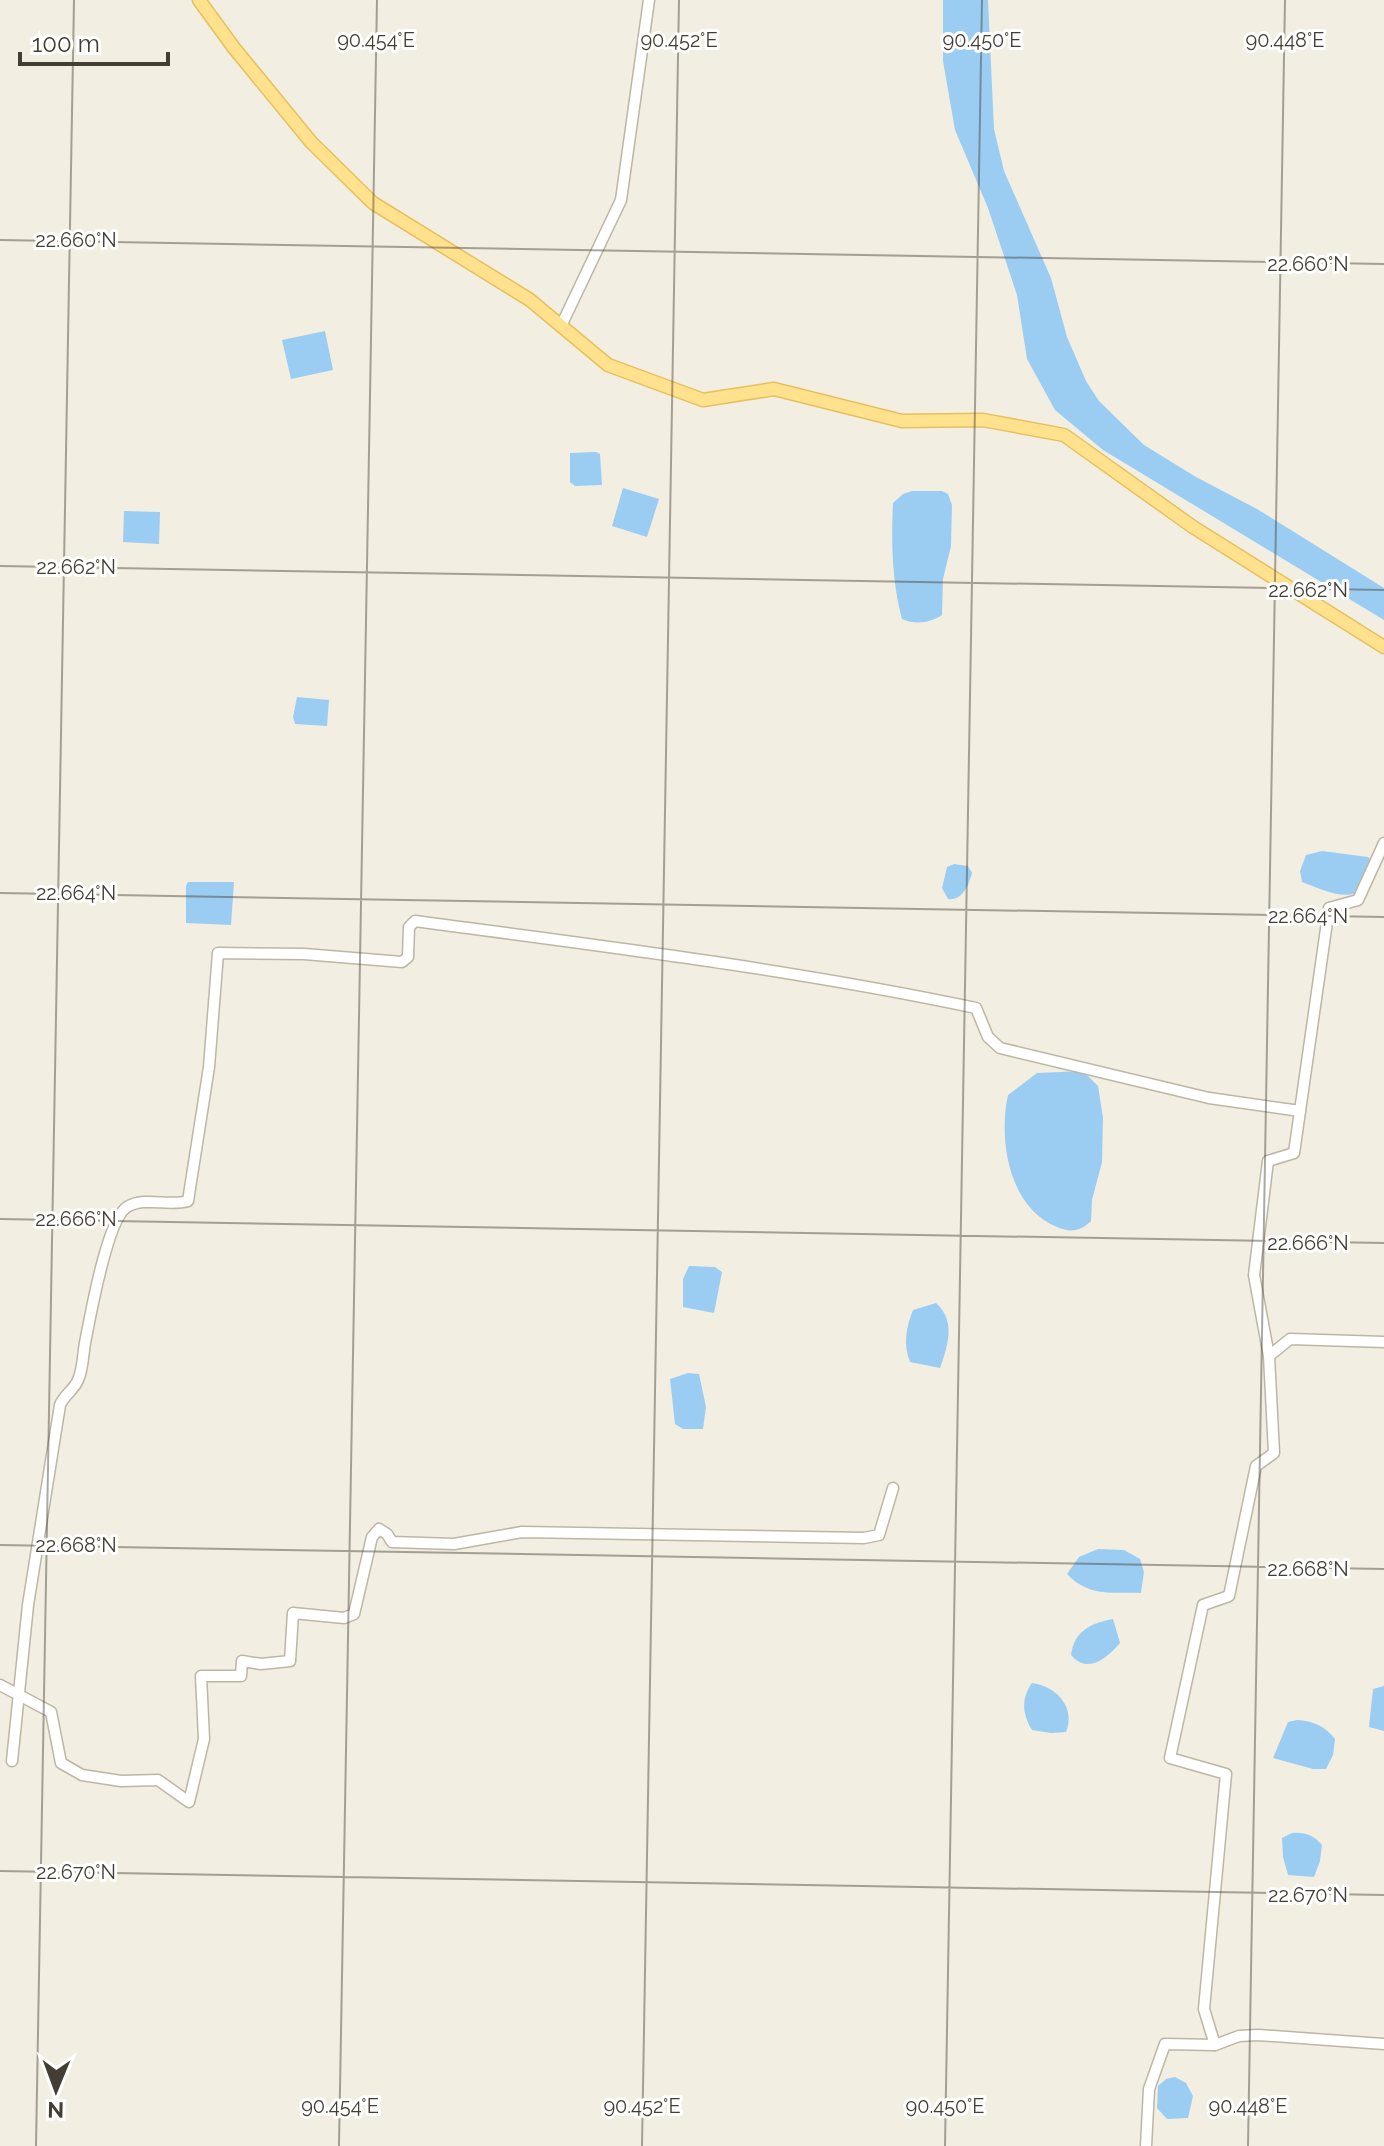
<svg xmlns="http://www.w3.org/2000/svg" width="1384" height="2146" font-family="Raleway,sans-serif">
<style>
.water{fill:#9bcdf3}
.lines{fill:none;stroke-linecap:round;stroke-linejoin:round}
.minor-casing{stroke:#beb6a5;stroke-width:13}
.major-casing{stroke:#e8c05b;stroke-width:15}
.minor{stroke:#fff;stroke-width:10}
.major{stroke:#ffe18e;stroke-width:12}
.ticks{fill:none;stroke:#443d33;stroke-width:2;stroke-opacity:0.45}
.ticks-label{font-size:20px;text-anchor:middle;fill:#443d33;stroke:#fff;stroke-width:6;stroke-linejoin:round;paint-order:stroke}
</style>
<rect width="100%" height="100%" fill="#f2eee2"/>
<!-- water -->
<g class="water">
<path d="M943,0h45l6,129 10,42 47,107 16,59 19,44 13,20 45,44 52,32 61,32 127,79v32l-281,-170 -48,-40 -28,-51 -10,-64 -29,-87 -33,-78 -12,-69z"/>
<path d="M325,331l8,39 -42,9 -9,-39z"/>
<path d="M596,452l4,2 2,31 -27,1 -5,-4v-29z"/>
<path d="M623,488l36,11 -12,38 -35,-11z"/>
<path d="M912,491h30l6,3 4,11 -1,41 -8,33 -1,36c-12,8 -27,10 -40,4 -10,-37 -11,-78 -9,-116l10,-9z"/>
<path d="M124,511l36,1 -1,32 -36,-2z"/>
<path d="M297,697l32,3 -2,26 -32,-2 -2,-7z"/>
<path d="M1322,851l46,6 4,4 -15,32c-18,6 -38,-5 -55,-11l-2,-11 6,-16z"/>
<path d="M954,864l14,2 4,7c-3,12 -10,28 -24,26l-6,-11 5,-21z"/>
<path d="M188,882h46l-3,43 -45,-2v-37z"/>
<path d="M1083,1071l15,15 5,32 -1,44 -10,38 -1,21c-10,10 -20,12 -34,6 -48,-19 -59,-87 -49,-132l29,-22z"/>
<path d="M689,1266l26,1 7,5 -8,41 -31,-6v-28z"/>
<path d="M936,1303c20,18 12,42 4,65l-30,-6c-7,-17 -4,-35 3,-52z"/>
<path d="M688,1373l11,1 7,33 -3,22h-20l-8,-5 -5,-45z"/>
<path d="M1098,1549l26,1 16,9 4,13 -3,21c-30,-1 -52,4 -74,-19l12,-17z"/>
<path d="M1113,1619l7,24c-13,15 -32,32 -49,12 3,-24 20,-32 42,-36z"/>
<path d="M1032,1683c24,3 44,24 34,49l-15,1 -19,-3c-10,-16 -11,-32 0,-47z"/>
<path d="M1384,1686v45l-15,-4 4,-38z"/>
<path d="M1297,1720c16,1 28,6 38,19l-2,16 -7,14h-13l-40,-11 15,-36z"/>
<path d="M1292,1833c13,-1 21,2 30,12l-2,16 -6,16 -26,-2 -5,-18 -1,-19z"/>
<path d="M1175,2077l11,6 7,13 -5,22 -21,1 -10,-11 1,-22 8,-7z"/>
</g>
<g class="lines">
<defs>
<g id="minor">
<path d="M561,326l60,-126 28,-200"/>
<path d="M1269,1356l21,-17 94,3"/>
<path d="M0,1685l51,27 10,51 21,12 39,6 37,-1 31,22 15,-63 -3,-63h40l1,-15 19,3 29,-3 3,-48 51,5 10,-4 18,-77 7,-8 8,5 5,8 62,2 68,-12 342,6 15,-3 14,-47"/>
<path d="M12,1761l16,-156 32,-200c4,-10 14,-15 18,-25 5,-11 5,-26 7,-37 5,-25 22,-124 42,-136 18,-11 41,0 61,-6l21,-134 9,-114 86,1 98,8 6,-5 1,-30 6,-6c187,25 376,48 561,87l12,29 12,11 209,50 91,13"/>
<path d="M1215,2045l24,-9 19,-1 126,9"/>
<path d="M1146,2146l3,-57 16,-45 50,1 -11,-36 22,-235 -56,-16 33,-153 26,-9 27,-130 18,-13 -5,-97 -15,-81 14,-114 26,-8 35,-245 29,-8 26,-57"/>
</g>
<path id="major" d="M199,0l35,48 77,94 62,61 157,97 78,65 95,35 71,-11 128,32 81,-1 81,15 129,92 191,120"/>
</defs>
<!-- minor casing -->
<use href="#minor" class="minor-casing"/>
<!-- major casing -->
<use href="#major" class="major-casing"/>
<!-- minor -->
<use href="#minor" class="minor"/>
<!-- major -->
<use href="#major" class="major"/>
</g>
<!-- ticks -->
<path class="ticks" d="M0,240l1384,24M0,566l1384,24M0,893l1384,24M0,1219l1384,24M0,1545l1384,24M0,1871l1384,24M36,2146l38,-2146M339,2146l38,-2146M642,2146l37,-2146M945,2146l37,-2146M1248,2146l37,-2146"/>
<g class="ticks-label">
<text x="376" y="47">90.454°E</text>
<text x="679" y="47">90.452°E</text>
<text x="982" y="47">90.450°E</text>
<text x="1285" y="47">90.448°E</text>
<text x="76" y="247">22.660°N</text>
<text x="1308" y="271">22.660°N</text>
<text x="76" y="574">22.662°N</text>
<text x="1308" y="597">22.662°N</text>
<text x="76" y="900">22.664°N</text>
<text x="1308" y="923">22.664°N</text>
<text x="76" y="1226">22.666°N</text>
<text x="1308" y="1250">22.666°N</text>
<text x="76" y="1552">22.668°N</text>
<text x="1308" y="1576">22.668°N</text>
<text x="76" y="1879">22.670°N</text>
<text x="1308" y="1902">22.670°N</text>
<text x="340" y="2113">90.454°E</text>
<text x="642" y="2113">90.452°E</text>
<text x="945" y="2113">90.450°E</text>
<text x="1248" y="2113">90.448°E</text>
</g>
<!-- north arrow -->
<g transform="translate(56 2090) rotate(181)" stroke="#ffffff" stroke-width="6" paint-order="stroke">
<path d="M0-6L14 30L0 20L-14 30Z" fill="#443d33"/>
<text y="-12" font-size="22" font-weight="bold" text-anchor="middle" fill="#443d33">N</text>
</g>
<!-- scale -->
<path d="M20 52v12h148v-12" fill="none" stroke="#443d33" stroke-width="4"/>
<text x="32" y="52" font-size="24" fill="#443d33" stroke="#ffffff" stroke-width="6" paint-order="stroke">100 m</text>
</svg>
